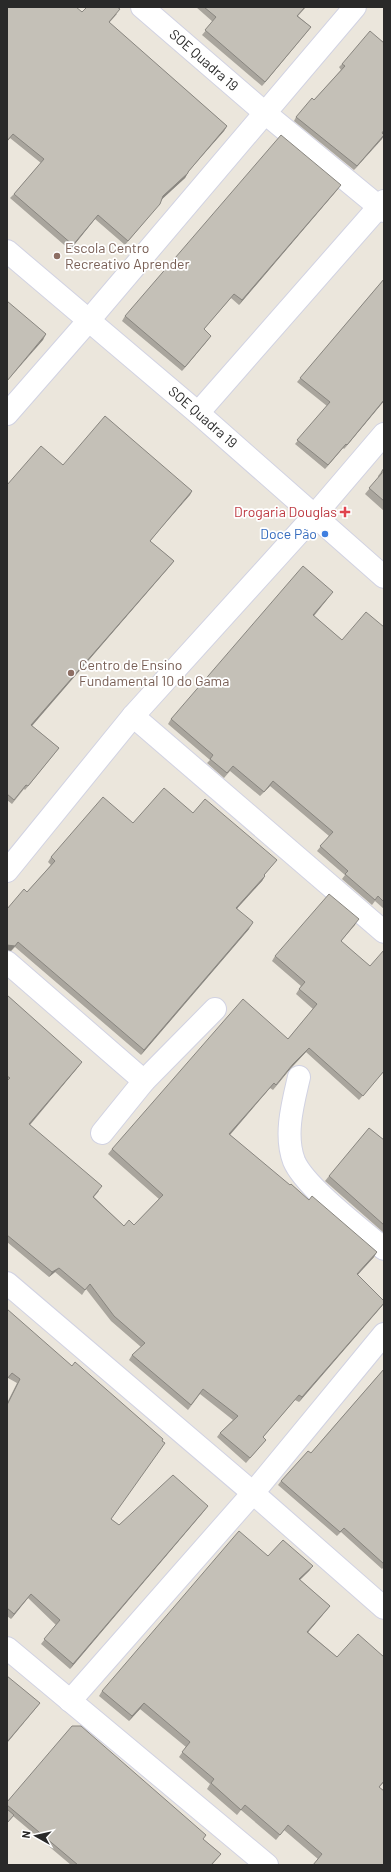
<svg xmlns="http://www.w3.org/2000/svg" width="391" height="1872" font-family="Barlow,sans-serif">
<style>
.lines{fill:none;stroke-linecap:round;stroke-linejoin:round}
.minor-casing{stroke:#d1d2e2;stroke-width:24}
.minor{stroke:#fff;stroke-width:22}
.wall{fill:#a9a59d}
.shaded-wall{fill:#898680}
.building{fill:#c4c0b7;stroke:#898680}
.education-dot{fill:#8d6e63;stroke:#fff;stroke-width:1.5}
.health-dot{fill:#e0444e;stroke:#fff;stroke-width:1.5}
.shop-dot{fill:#3f7fe0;stroke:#fff;stroke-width:1.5}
.labels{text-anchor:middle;stroke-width:3.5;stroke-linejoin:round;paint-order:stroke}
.street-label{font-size:14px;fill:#292929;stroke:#fff}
.education-label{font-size:14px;fill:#785e54;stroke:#fff;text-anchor:start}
.health-label{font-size:14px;fill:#be3a42;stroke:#fff;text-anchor:end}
.shop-label{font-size:14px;fill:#366cbe;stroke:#fff;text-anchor:end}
</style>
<rect width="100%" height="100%" fill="#ebe6dc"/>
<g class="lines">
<defs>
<g id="minor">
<path d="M142,7l123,106 119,98"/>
<path d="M7,251l191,162 186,164"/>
<path d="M198,413l186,-212"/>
<path d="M7,414l83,-95 265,-312"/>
<path d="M133,716l251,216"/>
<path d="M7,871l126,-155 181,-200 70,-82"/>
<path d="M7,962l137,119"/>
<path d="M299,1077c-6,26 -15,58 -5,84 11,26 67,68 90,88"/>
<path d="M102,1133l42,-52 71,-72"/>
<path d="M7,1283l246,210 131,115"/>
<path d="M7,1648l260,217"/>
<path d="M70,1701l183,-208 131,-159"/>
</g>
</defs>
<!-- minor casing -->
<use href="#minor" class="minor-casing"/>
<!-- minor -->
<use href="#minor" class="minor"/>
</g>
<!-- wall -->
<g class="wall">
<path d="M7,7l110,7 -8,9 118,103 -3,5 -36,41 -3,6 -23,21 -6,9 -31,37 -30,-26 -25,31 -60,-52 4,-4 27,-31 -31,-25 -3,4z"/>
<path d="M196,7h110l-8,9 13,11 -49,59 -60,-51 11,-13z"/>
<path d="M384,43v88l-2,2 2,2 -30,35 -60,-49 2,-4 18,-17 27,-30 -2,-3 3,-3z"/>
<path d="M338,189l-99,116 -8,-7 -27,31 4,11 -26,31 -60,-50 3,-5z"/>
<path d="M384,279v122l-40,48 -1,-1 -18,21 -30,-25 32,-38 -30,-24z"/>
<path d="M63,465l129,26 -42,50 24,20 -142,165 27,22 -34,42 -1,-1 -12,15 -5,-4v-315z"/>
<path d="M384,468v43l-19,-17 13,-16v-2z"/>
<path d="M329,597l-15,19 28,24 42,-13v282l-9,-8 -3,4 -30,-26 3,-4 -28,-24 12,-15 -59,-50 -10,10 -30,-25 -6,7 -17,-15 3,-3 -42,-36 3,-5z"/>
<path d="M193,813l84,47 -13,15 1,1 -3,5 -25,27 12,21 -108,126 -126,-108 -4,4 16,-59 24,-27 -3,-3 3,-5 82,-34z"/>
<path d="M356,924l-15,17 43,130 -25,29 -53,-48 -16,17 -17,21 -3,-2 -40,47 144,122 -17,17 25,32 -83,96 -4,-2 -32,37 3,3 -20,23 -29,-26 3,-4 13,-13 -33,-26 -12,16 -59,-50 3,-5 9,-8 -30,-26 -25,-32 -4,6 -27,-23 -6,5 -42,-35v-247l72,71 -49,59 69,66 -5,6 30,29 10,-1 25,-26 -51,-45 4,-5 176,-110 25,-30 -17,-15 5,-8 -29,-25 3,-5z"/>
<path d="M384,1140v93l-59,-52 4,-5z"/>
<path d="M7,1309l104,210 8,6 86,-15 -135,159 -29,-25 15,-19 -28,-27 -17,21 -4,-3v-213l10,-20 -9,-5z"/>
<path d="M384,1369v198l-2,2 -41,-37 -4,4 -59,-51 3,-4 30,-28z"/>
<path d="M268,1556l45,10 -4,5 -9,9 30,26 -4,5 -18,21 29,25h47v125l-66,77 -34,-29 -8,10 -35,-30 -4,5 -30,-26 3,-5 -31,-27 7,-10 -46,-38 -11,12 -30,-25 3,-5z"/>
<path d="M7,1802l196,37 18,15 -9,11h-141l-58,-49 -6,7z"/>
</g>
<!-- shaded-wall -->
<g class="shaded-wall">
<path d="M311,27l-4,5 -45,54 3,-4z"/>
<path d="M227,126l-3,5 -40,45 4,-4z"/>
<path d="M384,135l-2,4 -28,31 3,-4z"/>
<path d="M188,173l-3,5 -25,23 3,-5z"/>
<path d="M341,185l-3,4 -99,116 3,-5z"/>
<path d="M98,215l-3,4 -25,31 3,-5z"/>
<path d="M46,334l-3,6 -36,41z"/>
<path d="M211,336l-3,4 -26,31 3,-4z"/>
<path d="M384,400v1l-40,48 3,-4z"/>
<path d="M346,444l-3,4 -18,21 3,-4z"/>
<path d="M192,491l-2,4 -43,49 3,-3z"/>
<path d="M174,561l-3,4 -142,164 2,-4z"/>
<path d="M333,592l-4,5 -19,23 3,-5z"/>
<path d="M273,781l-3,5 -10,10 4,-4z"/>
<path d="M265,876l-3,5 -29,32 3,-5z"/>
<path d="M252,924l-3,5 -108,126 3,-5z"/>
<path d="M18,942l-7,9 -4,-1v-5z"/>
<path d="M309,1048l-3,4 -16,17 -17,21 20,-26z"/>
<path d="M82,1062l-3,4 -53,63 3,-5z"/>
<path d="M274,1083l-4,5 -44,51 3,-5z"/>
<path d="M377,1252l-3,5 -20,22 3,-5z"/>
<path d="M59,1268l-4,4 -6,5 3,-5z"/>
<path d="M384,1303l-2,3 -83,96 3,-5z"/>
<path d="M208,1506l-3,4 -135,159 3,-5z"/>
<path d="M313,1566l-4,5 -14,13 4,-5z"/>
<path d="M31,1594l-3,4 -17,21 3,-5z"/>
<path d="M330,1606l-4,5 -22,26 3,-5z"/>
<path d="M40,1703l-3,4 -30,36v-1z"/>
<path d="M144,1703l-4,6 -11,12 3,-5z"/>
</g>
<!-- building -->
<g class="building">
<path d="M7,7h69l6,5 5,-5h30l3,2 -11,13 118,104 -39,46v1l-25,23 -3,8 -32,37 -30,-26 -25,30 -59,-51 30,-35 -31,-25 -6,7z"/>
<path d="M204,7h101l-8,9 14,11 -46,55 -60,-52 11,-13z"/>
<path d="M370,31l14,12v87l-2,3 2,2 -27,31 -61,-49 16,-19 2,2 31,-34 -3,-2z"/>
<path d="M281,135l60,50 -99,115 -8,-6 -30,35 7,7 -26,31 -60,-51z"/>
<path d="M384,279v121l-37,45 -1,-1 -18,21 -31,-25 33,-38 -30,-24z"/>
<path d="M7,301l39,33 -39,47z"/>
<path d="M105,416l87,75 -42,50 24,20 -143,164 28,23 -31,38 -2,-1 -12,15 -7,-6v-309l34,-39 22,19z"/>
<path d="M384,468v33l-15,-13 13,-15v-2z"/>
<path d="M303,566l30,26 -20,23 29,25 24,-28 18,15v275l-6,-6 -3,4 -30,-26 3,-3 -28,-25 13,-14 -60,-51 -9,11 -31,-26 -6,7 -17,-14 3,-4 -42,-36z"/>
<path d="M164,788l29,25 12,-14 72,61 -13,15 1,1 -29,32 17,14 -1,2 -108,126 -126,-108 -3,4 -8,-1v-36l17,-20 3,3 28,-31 -4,-4 52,-60 30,26z"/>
<path d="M329,894l30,25 -18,22 29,25 14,-16v121l-21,25 -54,-48 -16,16 -17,21 -2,-2 -45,51 61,51 1,-1 18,16 3,-4 65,56 -20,22 27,27v2l-82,94 -3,-2 -36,42 3,3 -16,18 -30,-25 18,-17 -35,-27 -12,16 -59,-50 13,-12 -31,-27 -24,-32 -5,6 -26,-22 -7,4 -45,-37v-154l3,-3 -3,-2v-81l75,67 -53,62 73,62 -9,11 31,29 5,-6 5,5 29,-30 -51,-46 131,-150 45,40 29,-35 -18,-15 6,-7 -30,-26z"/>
<path d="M369,1128l15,12v85l-55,-49z"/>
<path d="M7,1309l65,57 3,-4 88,77 -1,2 3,2 -54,76 8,6 54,-50 35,31 -135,158 -29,-25 16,-19 -29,-26 -17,20 -7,-6v-203l13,-26 -8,-6 -5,6z"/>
<path d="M384,1369v195l-40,-36 -4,4 -59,-51 27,-30 3,2z"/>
<path d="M239,1531l29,25 15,-16 30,26 -14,13 31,27 -23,26 30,25 21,-23 26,23v6l-1,1 1,1v116l-5,6 5,4v74h-71l9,-11 -34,-29 -8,10 -35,-30 -4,5 -30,-27 3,-4 -32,-27 8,-10 -46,-39 -12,13 -30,-25z"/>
<path d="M7,1676l33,27 -33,39z"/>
<path d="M72,1726h9l125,109 -3,4 18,15 -10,11h-133l-71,-60v-3z"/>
<path d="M7,1809l7,6 -7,8z"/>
</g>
<!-- markers -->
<g class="education-dot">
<circle cx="57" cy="256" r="4"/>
<circle cx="71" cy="673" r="4"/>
</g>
<path class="health-dot" d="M343 506h4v4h4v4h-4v4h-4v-4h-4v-4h4z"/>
<circle class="shop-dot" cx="325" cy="534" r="4"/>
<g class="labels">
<!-- street labels -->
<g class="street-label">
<text transform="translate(204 60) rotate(41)" y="5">SOE Quadra 19</text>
<text transform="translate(203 417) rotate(41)" y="5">SOE Quadra 19</text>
</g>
<!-- education labels -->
<g class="education-label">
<text x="65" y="253">Escola Centro<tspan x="65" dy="16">Recreativo Aprender</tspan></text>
<text x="79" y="670">Centro de Ensino<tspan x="79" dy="16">Fundamental 10 do Gama</tspan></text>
</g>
<!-- health labels -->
<g class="health-label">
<text x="337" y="517">Drogaria Douglas</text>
</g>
<!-- shop labels -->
<g class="shop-label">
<text x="317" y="539">Doce Pão</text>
</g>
</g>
<!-- border -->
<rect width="391" height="1872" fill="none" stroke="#292929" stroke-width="16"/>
<!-- north arrow -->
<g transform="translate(36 1836) rotate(278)" stroke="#ffffff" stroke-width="3" paint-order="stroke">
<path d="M0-3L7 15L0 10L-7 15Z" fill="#292929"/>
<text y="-6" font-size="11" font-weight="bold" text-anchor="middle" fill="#292929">N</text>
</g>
</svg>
